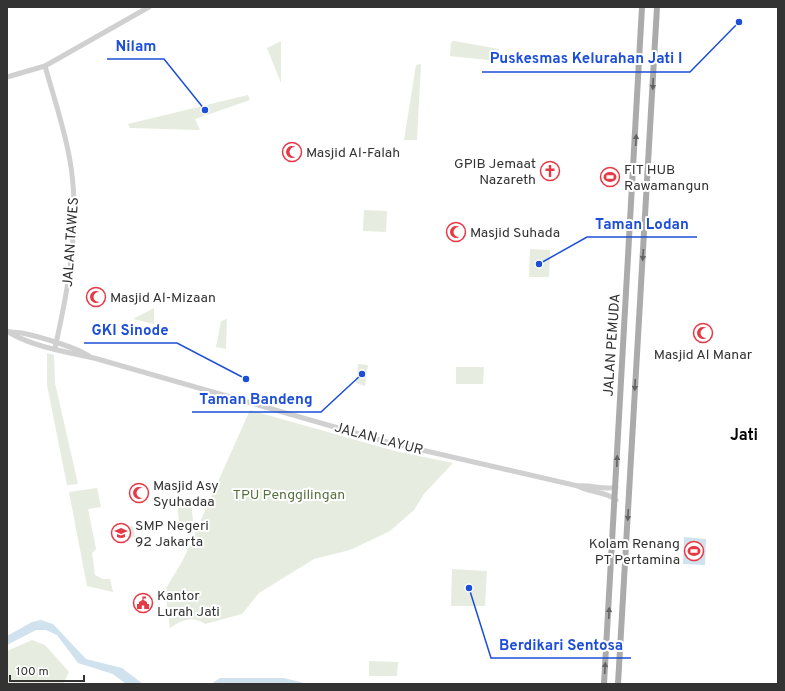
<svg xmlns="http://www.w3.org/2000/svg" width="785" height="691" font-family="Overpass,sans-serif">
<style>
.green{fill:#e6ecdf}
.water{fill:#cfe2ee}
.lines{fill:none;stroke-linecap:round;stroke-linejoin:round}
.tertiary{stroke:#d0d0d0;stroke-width:5}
.primary{stroke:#ababab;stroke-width:6}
.oneway{fill:#636363}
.labels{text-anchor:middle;stroke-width:4;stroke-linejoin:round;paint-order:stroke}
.poi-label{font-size:14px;fill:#333;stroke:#fff;text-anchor:start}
.street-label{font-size:14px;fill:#333;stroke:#fff}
.park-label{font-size:14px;fill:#56703f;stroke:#fff}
.quarter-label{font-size:16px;font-weight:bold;fill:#000;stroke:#fff}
.leader{fill:none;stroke:#1d4ed8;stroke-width:1.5}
.callout-dot{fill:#1d4ed8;stroke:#fff;stroke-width:1.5}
.callout-label{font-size:15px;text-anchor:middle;font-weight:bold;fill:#1d4ed8;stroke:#fff;stroke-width:4;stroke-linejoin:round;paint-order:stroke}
</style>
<rect width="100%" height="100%" fill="#fff"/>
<!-- green -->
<g class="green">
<path d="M281,41v42l-14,-35z"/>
<path d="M454,41l45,8 -1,12 -48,-5 1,-14z"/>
<path d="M421,64l-4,76h-13l12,-75z"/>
<path d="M248,95l2,5 -55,19 5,11 -70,-2 -2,-4z"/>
<path d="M364,210l23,1 -1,21 -23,-1z"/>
<path d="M530,249l20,1 -1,27h-20z"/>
<path d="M154,308v16l-21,-5z"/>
<path d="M227,319l-1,30 -10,-2 5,-26z"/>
<path d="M47,353l7,2 1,28 23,101 -11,1 -20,-100z"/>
<path d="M358,364l10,1 -3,21 -9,-3z"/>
<path d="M456,367h28l-1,17h-27z"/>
<path d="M250,410l145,41 58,12 -29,31 -10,16 -24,21 -40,19 -36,9 -55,34 -17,21 -37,10c-13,-9 -23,-4 -35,4l-5,-38 18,-30z"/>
<path d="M97,488l4,19 -13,2 8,40 -4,4 3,22 8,4h7l3,13 -26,-6 -18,-94z"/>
<path d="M191,499l2,22 -14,2 -2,-23z"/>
<path d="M133,526l2,11 -20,3 -2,-11z"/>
<path d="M452,569l35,2 -2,35h-34z"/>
<path d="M32,640l13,5 24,27 -6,12h-56v-33z"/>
<path d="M369,661l29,1 -1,14h-28z"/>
</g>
<!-- water -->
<g class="water">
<path d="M684,537l22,2 -1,26 -22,-1z"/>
<path d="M41,620l12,4 33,35 36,9 21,16h-17l-13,-10 -35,-11 -21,-28 -11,-5h-10l-29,15v-9l25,-14z"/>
<path d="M220,678h64l24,6h-97z"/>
</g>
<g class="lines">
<!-- tertiary -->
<g class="tertiary">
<path d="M45,66c9,33 21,66 26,101 9,60 -3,123 -16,181"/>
<path d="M7,77l38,-11 104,-59"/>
<path d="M7,331c5,2 10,1 15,2 15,3 57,15 68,24"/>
<path d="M10,333c24,14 57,19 84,25l293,84 191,44c11,7 28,5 38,14"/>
<path d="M578,486c13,-2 26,5 38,1"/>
</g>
<!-- primary -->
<g class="primary">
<path d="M604,684l38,-677"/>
<path d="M618,684l39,-677"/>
</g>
</g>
<!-- one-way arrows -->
<defs><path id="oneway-solid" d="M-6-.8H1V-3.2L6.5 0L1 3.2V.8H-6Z"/></defs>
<g class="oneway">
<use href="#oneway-solid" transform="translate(653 84) rotate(93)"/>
<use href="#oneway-solid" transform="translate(636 140) rotate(-87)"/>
<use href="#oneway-solid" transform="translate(643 255) rotate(94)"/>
<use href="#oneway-solid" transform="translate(635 385) rotate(93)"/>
<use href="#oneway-solid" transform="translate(617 461) rotate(-88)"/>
<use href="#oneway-solid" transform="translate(628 515) rotate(93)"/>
<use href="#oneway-solid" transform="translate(609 613) rotate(-87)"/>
<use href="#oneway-solid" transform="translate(605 668) rotate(-87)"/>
</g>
<!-- icons -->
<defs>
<symbol id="mosque-ring" viewBox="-11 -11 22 22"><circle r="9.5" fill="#fff" stroke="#e63946" stroke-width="1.5"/><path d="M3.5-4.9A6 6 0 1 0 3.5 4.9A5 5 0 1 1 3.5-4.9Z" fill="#e63946"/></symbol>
<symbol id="church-ring" viewBox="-11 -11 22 22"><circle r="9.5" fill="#fff" stroke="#e63946" stroke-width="1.5"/><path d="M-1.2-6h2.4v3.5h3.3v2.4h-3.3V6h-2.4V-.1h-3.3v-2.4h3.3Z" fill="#e63946"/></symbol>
<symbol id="stadium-ring" viewBox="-11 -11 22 22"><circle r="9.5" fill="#fff" stroke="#e63946" stroke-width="1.5"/><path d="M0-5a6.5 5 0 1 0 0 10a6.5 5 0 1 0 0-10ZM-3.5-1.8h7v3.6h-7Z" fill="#e63946"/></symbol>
<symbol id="school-ring" viewBox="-11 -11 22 22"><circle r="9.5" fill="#fff" stroke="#e63946" stroke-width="1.5"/><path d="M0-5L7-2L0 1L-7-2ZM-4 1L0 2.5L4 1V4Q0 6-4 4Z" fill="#e63946"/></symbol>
<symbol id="civic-ring" viewBox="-11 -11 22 22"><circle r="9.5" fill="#fff" stroke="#e63946" stroke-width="1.5"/><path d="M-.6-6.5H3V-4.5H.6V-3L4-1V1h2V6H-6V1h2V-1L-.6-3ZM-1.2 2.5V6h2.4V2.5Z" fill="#e63946"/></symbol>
</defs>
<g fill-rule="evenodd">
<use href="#mosque-ring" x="281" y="141" width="22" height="22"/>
<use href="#church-ring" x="539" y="160" width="22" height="22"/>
<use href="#stadium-ring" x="599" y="166" width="22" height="22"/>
<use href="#mosque-ring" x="445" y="221" width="22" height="22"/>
<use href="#mosque-ring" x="85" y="286" width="22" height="22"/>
<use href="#mosque-ring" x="692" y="322" width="22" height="22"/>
<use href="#mosque-ring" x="128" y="482" width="22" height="22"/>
<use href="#school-ring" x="110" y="522" width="22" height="22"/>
<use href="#stadium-ring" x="683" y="540" width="22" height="22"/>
<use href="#civic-ring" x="132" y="592" width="22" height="22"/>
</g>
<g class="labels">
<!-- poi labels -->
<g class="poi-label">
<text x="306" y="157">Masjid Al-Falah</text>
<text x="536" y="168" text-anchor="end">GPIB Jemaat<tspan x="536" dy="16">Nazareth</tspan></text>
<text x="624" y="174">FIT HUB<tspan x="624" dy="16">Rawamangun</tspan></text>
<text x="470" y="237">Masjid Suhada</text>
<text x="110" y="302">Masjid Al-Mizaan</text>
<text x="703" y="359" text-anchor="middle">Masjid Al Manar</text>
<text x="153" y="490">Masjid Asy<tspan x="153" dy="16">Syuhadaa</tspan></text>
<text x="135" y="530">SMP Negeri<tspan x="135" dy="16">92 Jakarta</tspan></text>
<text x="680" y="548" text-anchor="end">Kolam Renang<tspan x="680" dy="16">PT Pertamina</tspan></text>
<text x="157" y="600">Kantor<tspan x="157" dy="16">Lurah Jati</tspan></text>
</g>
<!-- street labels -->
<g class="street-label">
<text transform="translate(70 242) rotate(-86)" y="5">JALAN TAWES</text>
<text transform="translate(611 345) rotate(-86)" y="5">JALAN PEMUDA</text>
<text transform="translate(379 438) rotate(15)" y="5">JALAN LAYUR</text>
</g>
<!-- park labels -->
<g class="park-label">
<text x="289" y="499">TPU Penggilingan</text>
</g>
<!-- quarter labels -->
<g class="quarter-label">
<text x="744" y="440">Jati</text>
</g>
</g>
<!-- callouts -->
<path class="leader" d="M205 110L164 59H107M739 22L690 72H482M539 264L587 237H697M246 379L177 343H84M362 374L321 412H192M469 588L491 658H631"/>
<g class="callout-dot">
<circle cx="205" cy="110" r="4"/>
<circle cx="739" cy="22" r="4"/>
<circle cx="539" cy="264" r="4"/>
<circle cx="246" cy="379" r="4"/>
<circle cx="362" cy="374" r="4"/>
<circle cx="469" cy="588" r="4"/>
</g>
<g class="callout-label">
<text x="136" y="51">Nilam</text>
<text x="586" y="63">Puskesmas Kelurahan Jati I</text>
<text x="642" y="229">Taman Lodan</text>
<text x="130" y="335">GKI Sinode</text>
<text x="256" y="404">Taman Bandeng</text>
<text x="561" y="650">Berdikari Sentosa</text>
</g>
<!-- border -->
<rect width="785" height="691" fill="none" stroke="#333333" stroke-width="16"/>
<!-- scale -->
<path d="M10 675v6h74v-6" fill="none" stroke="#333333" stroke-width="2"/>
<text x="16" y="675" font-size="12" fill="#333333" stroke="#ffffff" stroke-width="3" paint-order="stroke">100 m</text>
</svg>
